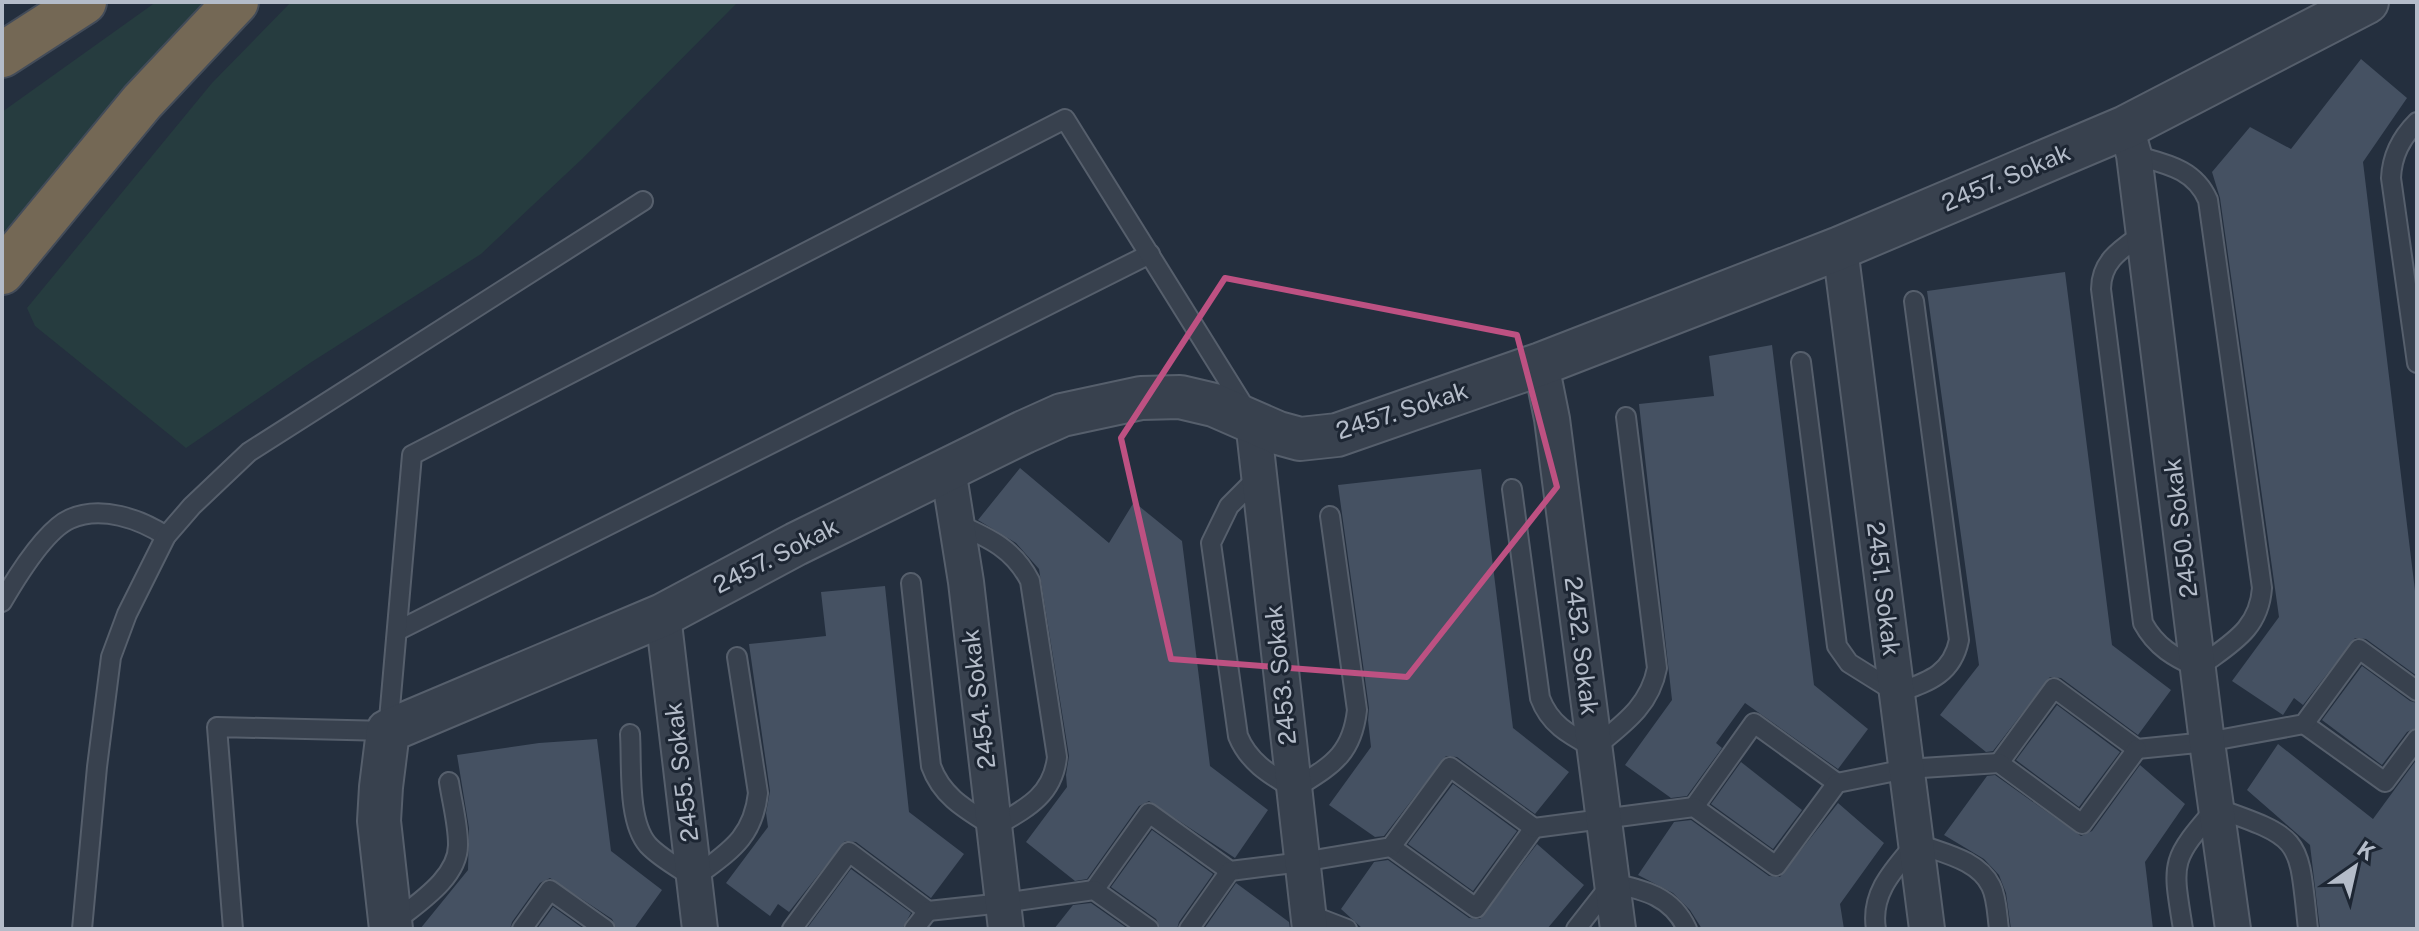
<svg xmlns="http://www.w3.org/2000/svg" width="2419" height="931" font-family="'Public Sans',sans-serif">
<style>
.green{fill:#263c3f}
.building{fill:#455162}
.lines{fill:none;stroke-linecap:round;stroke-linejoin:round}
.service-casing{stroke:#565f6c;stroke-width:22}
.minor-casing{stroke:#565f6c;stroke-width:38}
.tertiary-casing{stroke:#565f6c;stroke-width:46}
.motorway-casing{stroke:#434c59;stroke-width:48}
.service{stroke:#38414e;stroke-width:18}
.minor{stroke:#38414e;stroke-width:34}
.tertiary{stroke:#38414e;stroke-width:42}
.motorway{stroke:#746855;stroke-width:44}
.marked{fill:none;stroke:#bd5182;stroke-width:6;stroke-linejoin:round}
.labels{text-anchor:middle;stroke-width:6;stroke-linejoin:round;paint-order:stroke}
.street-label{font-size:24px;fill:#b4bcc9;stroke:#1d2633}
</style>
<rect width="100%" height="100%" fill="#242f3e"/>
<!-- green -->
<g class="green">
<path d="M156,2h50l-204,232v-122z"/>
<path d="M291,2h447l-156,157 -101,95 -171,109 -124,85 -151,-122 -8,-18 185,-225z"/>
</g>
<!-- building -->
<g class="building">
<path d="M2361,59l46,39 -44,64 54,445v69l-51,-37 -11,-1 -52,67 -9,-7 -11,17 -51,-34 47,-64 -59,-419 -8,-26 38,-45 41,22z"/>
<path d="M2065,272l47,373 59,45 -33,45 -77,-57 -11,-1 -57,74 -7,1 -46,-37 39,-50 -52,-374z"/>
<path d="M1772,345l42,340 54,44 -30,40 -93,-66 -29,40 6,5 -35,48 -16,2 -46,-33 47,-65 -33,-296 75,-8 -5,-40z"/>
<path d="M1020,468l89,75 25,-41 48,39 28,225 58,44 -33,48 -86,-57 -10,5 -52,73 -12,2 -49,-39 41,-55 -1,-12 3,-19 -30,-187 -23,-26 -38,-23z"/>
<path d="M1481,469l32,259 56,44 -34,42 -78,-57 -11,-1 -62,80 -9,1 -46,-32 42,-58 -3,-27 1,-12 -31,-223z"/>
<path d="M885,586l24,226 55,42 -33,44 -75,-56 -11,-1 -56,71 -11,-8 -8,12 -44,-33 42,-56 -2,-14 4,-22 -21,-147 77,-8 -5,-44z"/>
<path d="M2362,666l48,35 7,2v24l-10,5 -25,33 -60,-45z"/>
<path d="M2057,705l63,47 -41,55 -63,-47z"/>
<path d="M597,739l14,112 51,39 -28,39h-17l-5,-10 -62,-41 -10,5 -28,39 -2,7h-90l48,-59 1,-42 -12,-73 82,-12z"/>
<path d="M2278,744l95,75 44,-60v170h-97l-10,-84 -63,-55z"/>
<path d="M1741,762l61,48 -29,39 -62,-45z"/>
<path d="M2140,765l45,39 -40,58 8,67h-142l-5,-36 -7,-18 -15,-16 -40,-24 43,-59 8,-1 86,61 11,-5z"/>
<path d="M1453,784l64,47 -44,60 -65,-47z"/>
<path d="M1838,803l46,40 -44,61 4,25h-142l-12,-19 -17,-17 -35,-18 36,-53 17,-2 78,56 11,1z"/>
<path d="M1152,830l61,44 -34,48 -2,7h-16l-5,-10 -45,-32z"/>
<path d="M1537,844l47,41 -37,44h-184l-22,-20 33,-47 14,-2 81,58 11,1z"/>
<path d="M851,869l60,44 -9,16 -94,-2z"/>
<path d="M1236,883l53,39 1,7h-86z"/>
<path d="M1091,903l37,26h-74l19,-24z"/>
<path d="M553,907l31,22h-47z"/>
</g>
<g class="lines">
<defs>
<g id="service">
<path d="M2417,122c-16,16 -25,33 -26,56l26,185"/>
<path d="M2134,155c31,9 60,13 74,45l54,388c-3,43 -33,56 -64,80 -24,-11 -42,-21 -55,-45l-42,-334c0,-29 22,-41 43,-56"/>
<path d="M1801,362l36,284 12,17 48,30c30,-11 55,-18 62,-53l-45,-339"/>
<path d="M1259,476l-30,30 -18,37 27,193c11,27 33,39 56,53 36,-23 58,-33 63,-79l-27,-194"/>
<path d="M1512,489l28,209c10,27 30,37 54,50 29,-24 56,-42 63,-80l-31,-251"/>
<path d="M911,583l20,183c11,31 36,44 63,61 31,-18 59,-31 63,-70l-27,-176c-16,-32 -41,-43 -72,-57"/>
<path d="M2,602c14,-24 43,-72 68,-83 31,-14 70,0 96,17"/>
<path d="M397,631l753,-377"/>
<path d="M2304,724l81,58 32,-43"/>
<path d="M630,734c2,31 -3,87 18,111 12,13 31,23 46,33 34,-26 59,-39 64,-85l-21,-136"/>
<path d="M1999,763l55,-75 83,61 70,-7 97,-18 55,-75 58,42"/>
<path d="M1694,807l60,-84 83,60"/>
<path d="M1391,847l85,61 58,-80"/>
<path d="M1094,890l55,-77 81,58 72,-9 89,-15 59,-80 84,61 160,-21 82,59 61,-83 69,-14 93,-6 83,61 55,-75"/>
<path d="M1306,918l2,-4 39,15"/>
<path d="M393,923c23,-19 66,-45 65,-79 0,-20 -6,-42 -9,-62"/>
<path d="M82,929l15,-162 14,-110 16,-43 39,-78 26,-30 57,-54 394,-251"/>
<path d="M233,929l-16,-202 171,4 24,-276 653,-336 182,292"/>
<path d="M522,929l28,-39 55,39"/>
<path d="M792,929l57,-77 79,59 75,-8 91,-13 55,39"/>
<path d="M914,929l14,-18"/>
<path d="M1189,929l41,-58"/>
<path d="M1576,929l36,-46c32,7 60,13 75,46"/>
<path d="M1876,929c-6,-36 18,-60 40,-86 25,10 62,16 75,43 6,12 6,29 8,43"/>
<path d="M2183,929c-11,-68 -13,-68 33,-121 89,31 82,31 92,121"/>
</g>
<g id="minor">
<path d="M2126,127l8,28 73,587 26,187"/>
<path d="M1840,248l87,681"/>
<path d="M1541,364l11,55 66,510"/>
<path d="M1253,421l57,508"/>
<path d="M948,469l18,113 40,347"/>
<path d="M663,615l37,314"/>
</g>
<path id="tertiary" d="M391,929l-12,-108 2,-34 7,-56 275,-116 133,-71 228,-112 38,-17 79,-17 39,-1 34,8 64,28 22,6 37,-4 204,-71 299,-116 286,-121 241,-125"/>
<g id="motorway">
<path d="M2,55l82,-53"/>
<path d="M2,272l140,-170 94,-100"/>
</g>
</defs>
<!-- service casing -->
<use href="#service" class="service-casing"/>
<!-- minor casing -->
<use href="#minor" class="minor-casing"/>
<!-- tertiary casing -->
<use href="#tertiary" class="tertiary-casing"/>
<!-- motorway casing -->
<use href="#motorway" class="motorway-casing"/>
<!-- service -->
<use href="#service" class="service"/>
<!-- minor -->
<use href="#minor" class="minor"/>
<!-- tertiary -->
<use href="#tertiary" class="tertiary"/>
<!-- motorway -->
<use href="#motorway" class="motorway"/>
</g>
<!-- marked area -->
<path class="marked" d="M1225,278l292,57 40,152 -150,190 -236,-18 -50,-221z"/>
<g class="labels">
<!-- street labels -->
<g class="street-label">
<text transform="translate(2006 178) rotate(-23)" y="8">2457. Sokak</text>
<text transform="translate(1402 411) rotate(-18)" y="8">2457. Sokak</text>
<text transform="translate(2181 528) rotate(-97)" y="8">2450. Sokak</text>
<text transform="translate(776 556) rotate(-27)" y="8">2457. Sokak</text>
<text transform="translate(1883 589) rotate(83)" y="8">2451. Sokak</text>
<text transform="translate(1581 646) rotate(83)" y="8">2452. Sokak</text>
<text transform="translate(1281 675) rotate(-96)" y="8">2453. Sokak</text>
<text transform="translate(979 699) rotate(-97)" y="8">2454. Sokak</text>
<text transform="translate(682 772) rotate(-97)" y="8">2455. Sokak</text>
</g>
</g>
<!-- border -->
<rect width="2419" height="931" fill="none" stroke="#b4bcc9" stroke-width="8"/>
<!-- north arrow -->
<g transform="translate(2355 867) rotate(34)" stroke="#1d2633" stroke-width="6" paint-order="stroke">
<path d="M0-6L14 30L0 20L-14 30Z" fill="#b4bcc9"/>
<text y="-12" font-size="22" font-weight="bold" text-anchor="middle" fill="#b4bcc9">K</text>
</g>
</svg>
